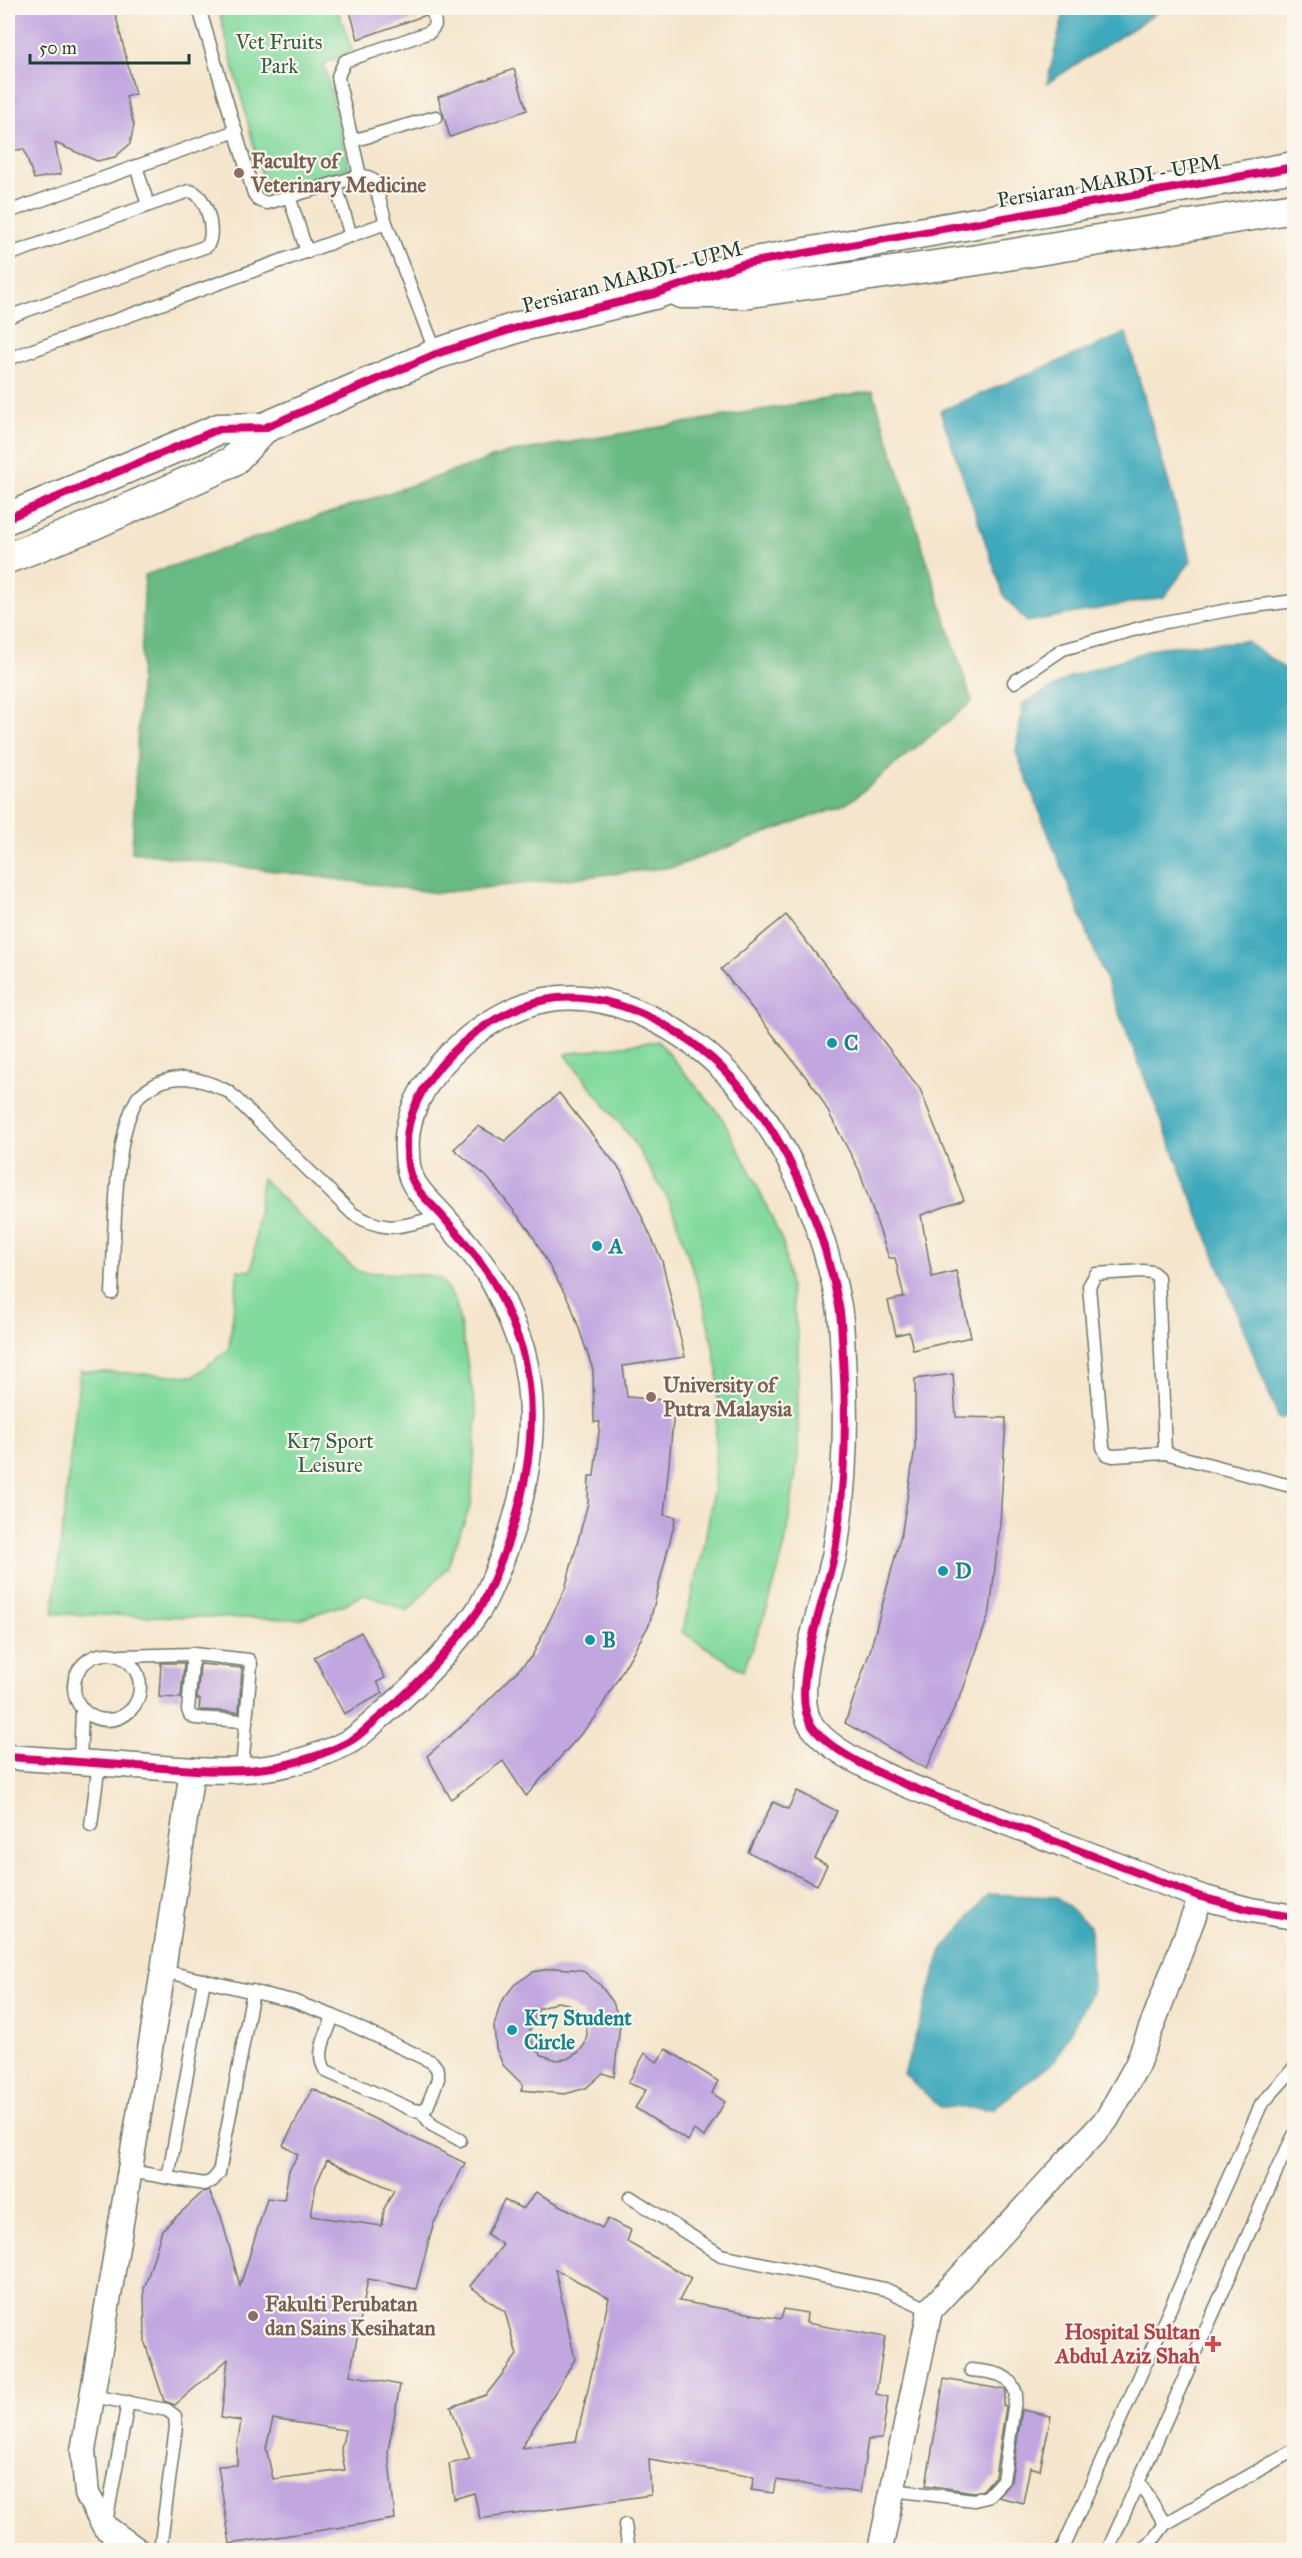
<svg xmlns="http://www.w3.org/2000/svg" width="1302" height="2558" font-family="'IM FELL Great Primer',serif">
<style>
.green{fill:#83da9e;stroke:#518c69;stroke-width:1.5}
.forest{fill:#6aba85;stroke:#447c5c;stroke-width:1.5}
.water{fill:#3da9bc;stroke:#2e7378;stroke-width:1.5}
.building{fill:#c1a6e0;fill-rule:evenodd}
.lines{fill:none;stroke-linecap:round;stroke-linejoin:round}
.service-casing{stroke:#6a7869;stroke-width:15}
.minor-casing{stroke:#6a7869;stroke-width:27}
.tertiary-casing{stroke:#6a7869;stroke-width:33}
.service{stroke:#fff;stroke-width:12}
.minor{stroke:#fff;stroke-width:24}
.tertiary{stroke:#fff;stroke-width:30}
.cycleway-casing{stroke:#fbf7ec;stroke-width:11}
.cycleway{stroke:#d6006c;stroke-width:8}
.education-dot{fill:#8d6e63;stroke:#fbf7ec;stroke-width:2}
.culture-dot{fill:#0f9aa8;stroke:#fbf7ec;stroke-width:2}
.health-dot{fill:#e0444e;stroke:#fbf7ec;stroke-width:2}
.labels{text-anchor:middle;stroke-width:4.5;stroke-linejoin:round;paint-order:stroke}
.park-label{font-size:21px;fill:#335c49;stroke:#fbf7ec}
.education-label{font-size:21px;font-weight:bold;fill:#785e54;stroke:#fbf7ec;text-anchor:start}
.street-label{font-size:21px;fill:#1f3d34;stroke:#fbf7ec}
.culture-label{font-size:21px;font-weight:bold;fill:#0d838f;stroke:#fbf7ec;text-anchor:start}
.health-label{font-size:21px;font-weight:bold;fill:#be3a42;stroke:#fbf7ec;text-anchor:end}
</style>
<rect width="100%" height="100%" fill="#fbf7ec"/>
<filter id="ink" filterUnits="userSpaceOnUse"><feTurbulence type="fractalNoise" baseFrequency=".0167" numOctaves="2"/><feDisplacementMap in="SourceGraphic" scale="12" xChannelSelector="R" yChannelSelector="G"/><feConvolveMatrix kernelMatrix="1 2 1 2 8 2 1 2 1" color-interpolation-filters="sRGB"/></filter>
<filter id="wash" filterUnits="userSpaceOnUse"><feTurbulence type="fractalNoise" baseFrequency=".008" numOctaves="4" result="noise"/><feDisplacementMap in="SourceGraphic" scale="24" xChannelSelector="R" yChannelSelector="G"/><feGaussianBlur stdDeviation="1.35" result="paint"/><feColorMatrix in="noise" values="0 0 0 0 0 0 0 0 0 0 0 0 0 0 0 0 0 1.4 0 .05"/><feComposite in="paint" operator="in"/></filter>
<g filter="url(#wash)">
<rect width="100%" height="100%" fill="#f5e5cc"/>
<!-- green -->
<g class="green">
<path d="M218,8h119l15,42 -28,14 25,104 -83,24z"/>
<path d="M658,1041l63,75 34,65 28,62 15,94v121l-13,87 -17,61 -25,65 -61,-39 22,-84 10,-63 4,-115 -15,-69 -32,-97 -39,-65 -67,-85z"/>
<path d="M262,1178l68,69 29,25 69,3 14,5 14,22 21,114 -6,88 -24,64 -39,43 -44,-17 -21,11 -44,14 -246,-5 27,-243 114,5 35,-27 9,-79 14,1z"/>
</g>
<!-- forest -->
<path class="forest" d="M873,391l99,311 -124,101 -174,64 -236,26 -306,-41 13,-277 362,-122z"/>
<!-- water -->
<g class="water">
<path d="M1065,8h100l-118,75z"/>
<path d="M1126,333l65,228 -27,36 -137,25 -23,-26 -64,-185z"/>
<path d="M1246,641l45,32 3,11v730l-15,5 -263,-667 7,-48 47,-27 89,-30z"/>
<path d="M989,1894l68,3 33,29 2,65 -37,69 -62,49 -53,-2 -36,-33 37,-122z"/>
</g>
<g id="blocks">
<!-- building -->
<g class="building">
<path d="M8,8h106l21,86 -9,3 8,28 -4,19 -15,13 -18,4 -42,-18 6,31 -27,5 -10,-30 -16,2z"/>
<path d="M349,8h76l1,7 -68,24z"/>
<path d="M514,69l13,41 -77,27 -12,-40z"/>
<path d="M786,915l134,174 44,111 -43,15 11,62 24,-6 15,66 -58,13 -4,-18 -13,3 -8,-34 16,-4 -9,-39h-6l-30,-88 -42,-79 -96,-122z"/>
<path d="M559,1093l62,78 41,90 23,96 -62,9 4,31 48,4 -11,114 12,2 -27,108 -54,93 -69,78 -23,-35 -52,38 -24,-43 44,-38 61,-62 33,-67 23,-86 1,-27h5l6,-54h-6l-1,-52 -22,-65 -41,-74 -43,-54 -33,-28 24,-23 27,15z"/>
<path d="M953,1374l3,43 50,1 -6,106 -10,87 -27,79 -37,79 -81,-46 25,-72 32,-120 13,-83v-69z"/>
<path d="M361,1632l24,46 -8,4 6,11 -39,21 -30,-57z"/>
<path d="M161,1663h23l-3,35 -22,-1z"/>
<path d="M200,1664l42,4 -3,44 -40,-2 1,-11h-3z"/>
<path d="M797,1791l40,20 -22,48 12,6 -10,20 -69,-33 25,-50 15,7z"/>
<path d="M555,1968l27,2 18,15 13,17 7,22 -6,53 -11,-4 -17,15 -21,6 -44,-4 2,-5 -20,-20 -7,-17 -2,-22 7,-24 13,-17 19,-13zM557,2002l11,2 13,9 5,9 1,12 -2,10 -6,8 -12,7 -10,1 -15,-5 -7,-7 -5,-11v-10l9,-18z"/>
<path d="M666,2049l52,32 -6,12 13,9 -21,35 -10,-7 -6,11 -53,-33 11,-18 -18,-7 17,-30 12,9z"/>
<path d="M313,2089l152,74 -32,62 -17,64 -48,-10 -18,96 50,10 -12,66 7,68 -165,25 -12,-78 19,-1v-18l4,-26 -20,-3 7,-59 -53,46 -11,-4 -19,-58 -1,-54 18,-59 41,-38 6,-1 12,25 19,70 27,-88 17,2 5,-30 9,-15 -15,-10zM327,2160l67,30 -10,19 -2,17 -71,-10 5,-31zM273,2419l72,11 -4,19 4,21 -72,9 -7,-31z"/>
<path d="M536,2192l66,36 6,-9 23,11 -4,12 64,36 -12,23 102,18 3,-10 23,4 -1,10 79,14 -9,57 12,3 -6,42 -14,1 -8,53 -83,-13 -4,13 -22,-3 3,-13 -105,-17 2,35 -171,24 -6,-26 -20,6 -5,-35 21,-5 -19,-52 35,-12 31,-40 -12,-43 -35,-26 33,-41 -16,-11 17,-34 19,9zM555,2269l54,29 -33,143 -55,7 54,-89z"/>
<path d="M944,2379l62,11 -3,16 3,1 -11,69 -12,14 -9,2 -48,-7z"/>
<path d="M1022,2410l29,6 -11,54 -10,-3 -7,36 -25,-6 13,-16z"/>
</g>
</g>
</g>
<g filter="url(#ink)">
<use href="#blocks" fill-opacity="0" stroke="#6a7869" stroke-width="1.5"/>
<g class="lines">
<defs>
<g id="service">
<path d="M199,8l55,186 4,6 9,3 93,-27 8,1 6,4 12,42 50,130"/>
<path d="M352,141l84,-24"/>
<path d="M136,166l12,39"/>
<path d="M360,176l-21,-93 -1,-7 7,-15 85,-29 5,-7 -2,-17"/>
<path d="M335,183l16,53"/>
<path d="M289,196l18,56"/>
<path d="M8,212l228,-81"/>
<path d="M8,255l181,-64c17,1 28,42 18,55l-199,71"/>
<path d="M8,359l378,-136"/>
<path d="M1014,682l49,-33 92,-25 84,-16 55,-7"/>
<path d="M1143,1271l9,1 6,5 7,176 -52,3 -7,-2 -3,-7 -14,-161 7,-12z"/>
<path d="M112,1293c3,-51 0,-152 25,-194 2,-4 7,-7 10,-9 26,-20 55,-12 82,2l124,122c41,23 48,9 90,3"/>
<path d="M1165,1453l129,34"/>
<circle cx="107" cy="1687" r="33"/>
<path d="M193,1654l-5,56 2,5 5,3 51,3"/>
<path d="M121,1656l72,-2 56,6 2,4 -9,105"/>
<path d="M80,1762l2,-52"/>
<path d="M91,1825l8,-62"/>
<path d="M163,1971l130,30 40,15 99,46 6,8v9l-11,28 -6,4 -8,-1 -87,-39c-12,-17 1,-36 7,-55"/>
<path d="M421,2111l11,14 28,15"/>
<path d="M130,2171l74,13 8,-3 7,-8 34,-182"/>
<path d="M168,2178l36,-198"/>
<path d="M630,2197l91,58 164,34 45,21"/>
<path d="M92,2396l75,14 8,6 1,11 -16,123"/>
<path d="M1139,2482l26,42"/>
<path d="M893,2490l81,10 13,-3 16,-17 13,-86c-6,-22 -25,-22 -45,-24"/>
<path d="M106,2523l22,-121"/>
<path d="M625,2525l4,25"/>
<path d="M1062,2550l199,-445 33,-37"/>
<path d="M1108,2550l172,-387 14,-28"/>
<path d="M1141,2550l9,-6 15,-20 129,-74"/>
</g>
<g id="minor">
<path d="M8,1757c47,3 94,7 142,10 41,3 87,7 129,-1 23,-5 52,-14 73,-26 10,-6 20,-17 30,-25 35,-30 69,-65 96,-104 7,-10 12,-23 17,-35 29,-69 48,-152 27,-227 -6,-18 -21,-55 -31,-71 -13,-21 -32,-43 -48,-61 -11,-13 -26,-24 -32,-40 -3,-8 -4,-17 -4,-26 -6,-67 76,-140 138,-151 62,-12 131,24 175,66 64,61 102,154 119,240 3,16 3,34 4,51 4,65 2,130 -8,194 -7,42 -48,140 -23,175 28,41 148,79 195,97 65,25 129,49 194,74l50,13 43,7"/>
<path d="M137,2550l-32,-23 -18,-33 -4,-43 80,-480 29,-201"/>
<path d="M880,2550l50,-240 177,-191 30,-54 64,-168"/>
</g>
<g id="tertiary">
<path d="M681,293h63l233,-33 317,-52"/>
<path d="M8,518l211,-89 45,-1 172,-74 86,-28 132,-32 89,-30 551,-97"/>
<path d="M8,558l77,-30 147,-66 32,-34"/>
</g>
</defs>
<!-- service casing -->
<use href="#service" class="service-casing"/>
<!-- minor casing -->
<use href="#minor" class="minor-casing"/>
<!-- tertiary casing -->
<use href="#tertiary" class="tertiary-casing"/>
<!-- service -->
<use href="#service" class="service"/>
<!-- minor -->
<use href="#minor" class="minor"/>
<!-- tertiary -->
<use href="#tertiary" class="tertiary"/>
<defs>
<g id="cycleway">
<path d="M8,518l211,-89 45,-1 172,-74 86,-28 132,-32 89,-30 551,-97"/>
<path d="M8,1757c47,3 94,7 142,10 41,3 87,7 129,-1 23,-5 52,-14 73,-26 10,-6 20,-17 30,-25 35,-30 69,-65 96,-104 7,-10 12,-23 17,-35 29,-69 48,-152 27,-227 -6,-18 -21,-55 -31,-71 -13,-21 -32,-43 -48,-61 -11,-13 -26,-24 -32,-40 -3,-8 -4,-17 -4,-26 -6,-67 76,-140 138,-151 62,-12 131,24 175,66 64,61 102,154 119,240 3,16 3,34 4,51 4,65 2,130 -8,194 -7,42 -48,140 -23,175 28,41 148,79 195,97 65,25 129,49 194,74l50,13 43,7"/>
</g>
</defs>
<!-- cycleway casing -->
<use href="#cycleway" class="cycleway-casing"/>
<!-- cycleway -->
<use href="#cycleway" class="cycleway"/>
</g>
</g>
<!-- markers -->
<g class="education-dot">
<circle cx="239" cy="173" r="6"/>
<circle cx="651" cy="1397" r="6"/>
<circle cx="253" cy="2316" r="6"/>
</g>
<g class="culture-dot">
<circle cx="832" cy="1043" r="6"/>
<circle cx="597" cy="1246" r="6"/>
<circle cx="943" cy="1571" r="6"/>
<circle cx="590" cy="1640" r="6"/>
<circle cx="512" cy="2030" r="6"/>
</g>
<path class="health-dot" d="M1210 2335h6v6h6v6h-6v6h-6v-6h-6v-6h6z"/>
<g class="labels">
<!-- park labels -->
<g class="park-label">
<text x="279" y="49">Vet Fruits<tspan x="279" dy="24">Park</tspan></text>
<text x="330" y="1448">K17 Sport<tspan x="330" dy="24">Leisure</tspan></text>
</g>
<!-- education labels -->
<g class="education-label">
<text x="251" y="168">Faculty of<tspan x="251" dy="24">Veterinary Medicine</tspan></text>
<text x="663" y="1392">University of<tspan x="663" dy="24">Putra Malaysia</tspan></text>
<text x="265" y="2311">Fakulti Perubatan<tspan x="265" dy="24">dan Sains Kesihatan</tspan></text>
</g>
<!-- street labels -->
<g class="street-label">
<text transform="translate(1109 181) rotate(-10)" y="7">Persiaran MARDI - UPM</text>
<text transform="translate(632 277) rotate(-15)" y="7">Persiaran MARDI - UPM</text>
</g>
<!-- culture labels -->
<g class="culture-label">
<text x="844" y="1050">C</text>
<text x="609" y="1253">A</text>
<text x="955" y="1578">D</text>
<text x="602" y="1647">B</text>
<text x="524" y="2025">K17 Student<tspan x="524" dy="24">Circle</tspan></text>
</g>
<!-- health labels -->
<g class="health-label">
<text x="1200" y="2339">Hospital Sultan<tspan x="1200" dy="24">Abdul Aziz Shah</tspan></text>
</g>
</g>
<!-- margin -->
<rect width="1302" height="2558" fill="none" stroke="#fbf7ec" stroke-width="30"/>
<!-- scale -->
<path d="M30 54v9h159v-9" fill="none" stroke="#1f3d34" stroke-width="3"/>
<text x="39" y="54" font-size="18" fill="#1f3d34" stroke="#fbf7ec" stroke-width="4.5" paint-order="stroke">50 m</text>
</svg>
